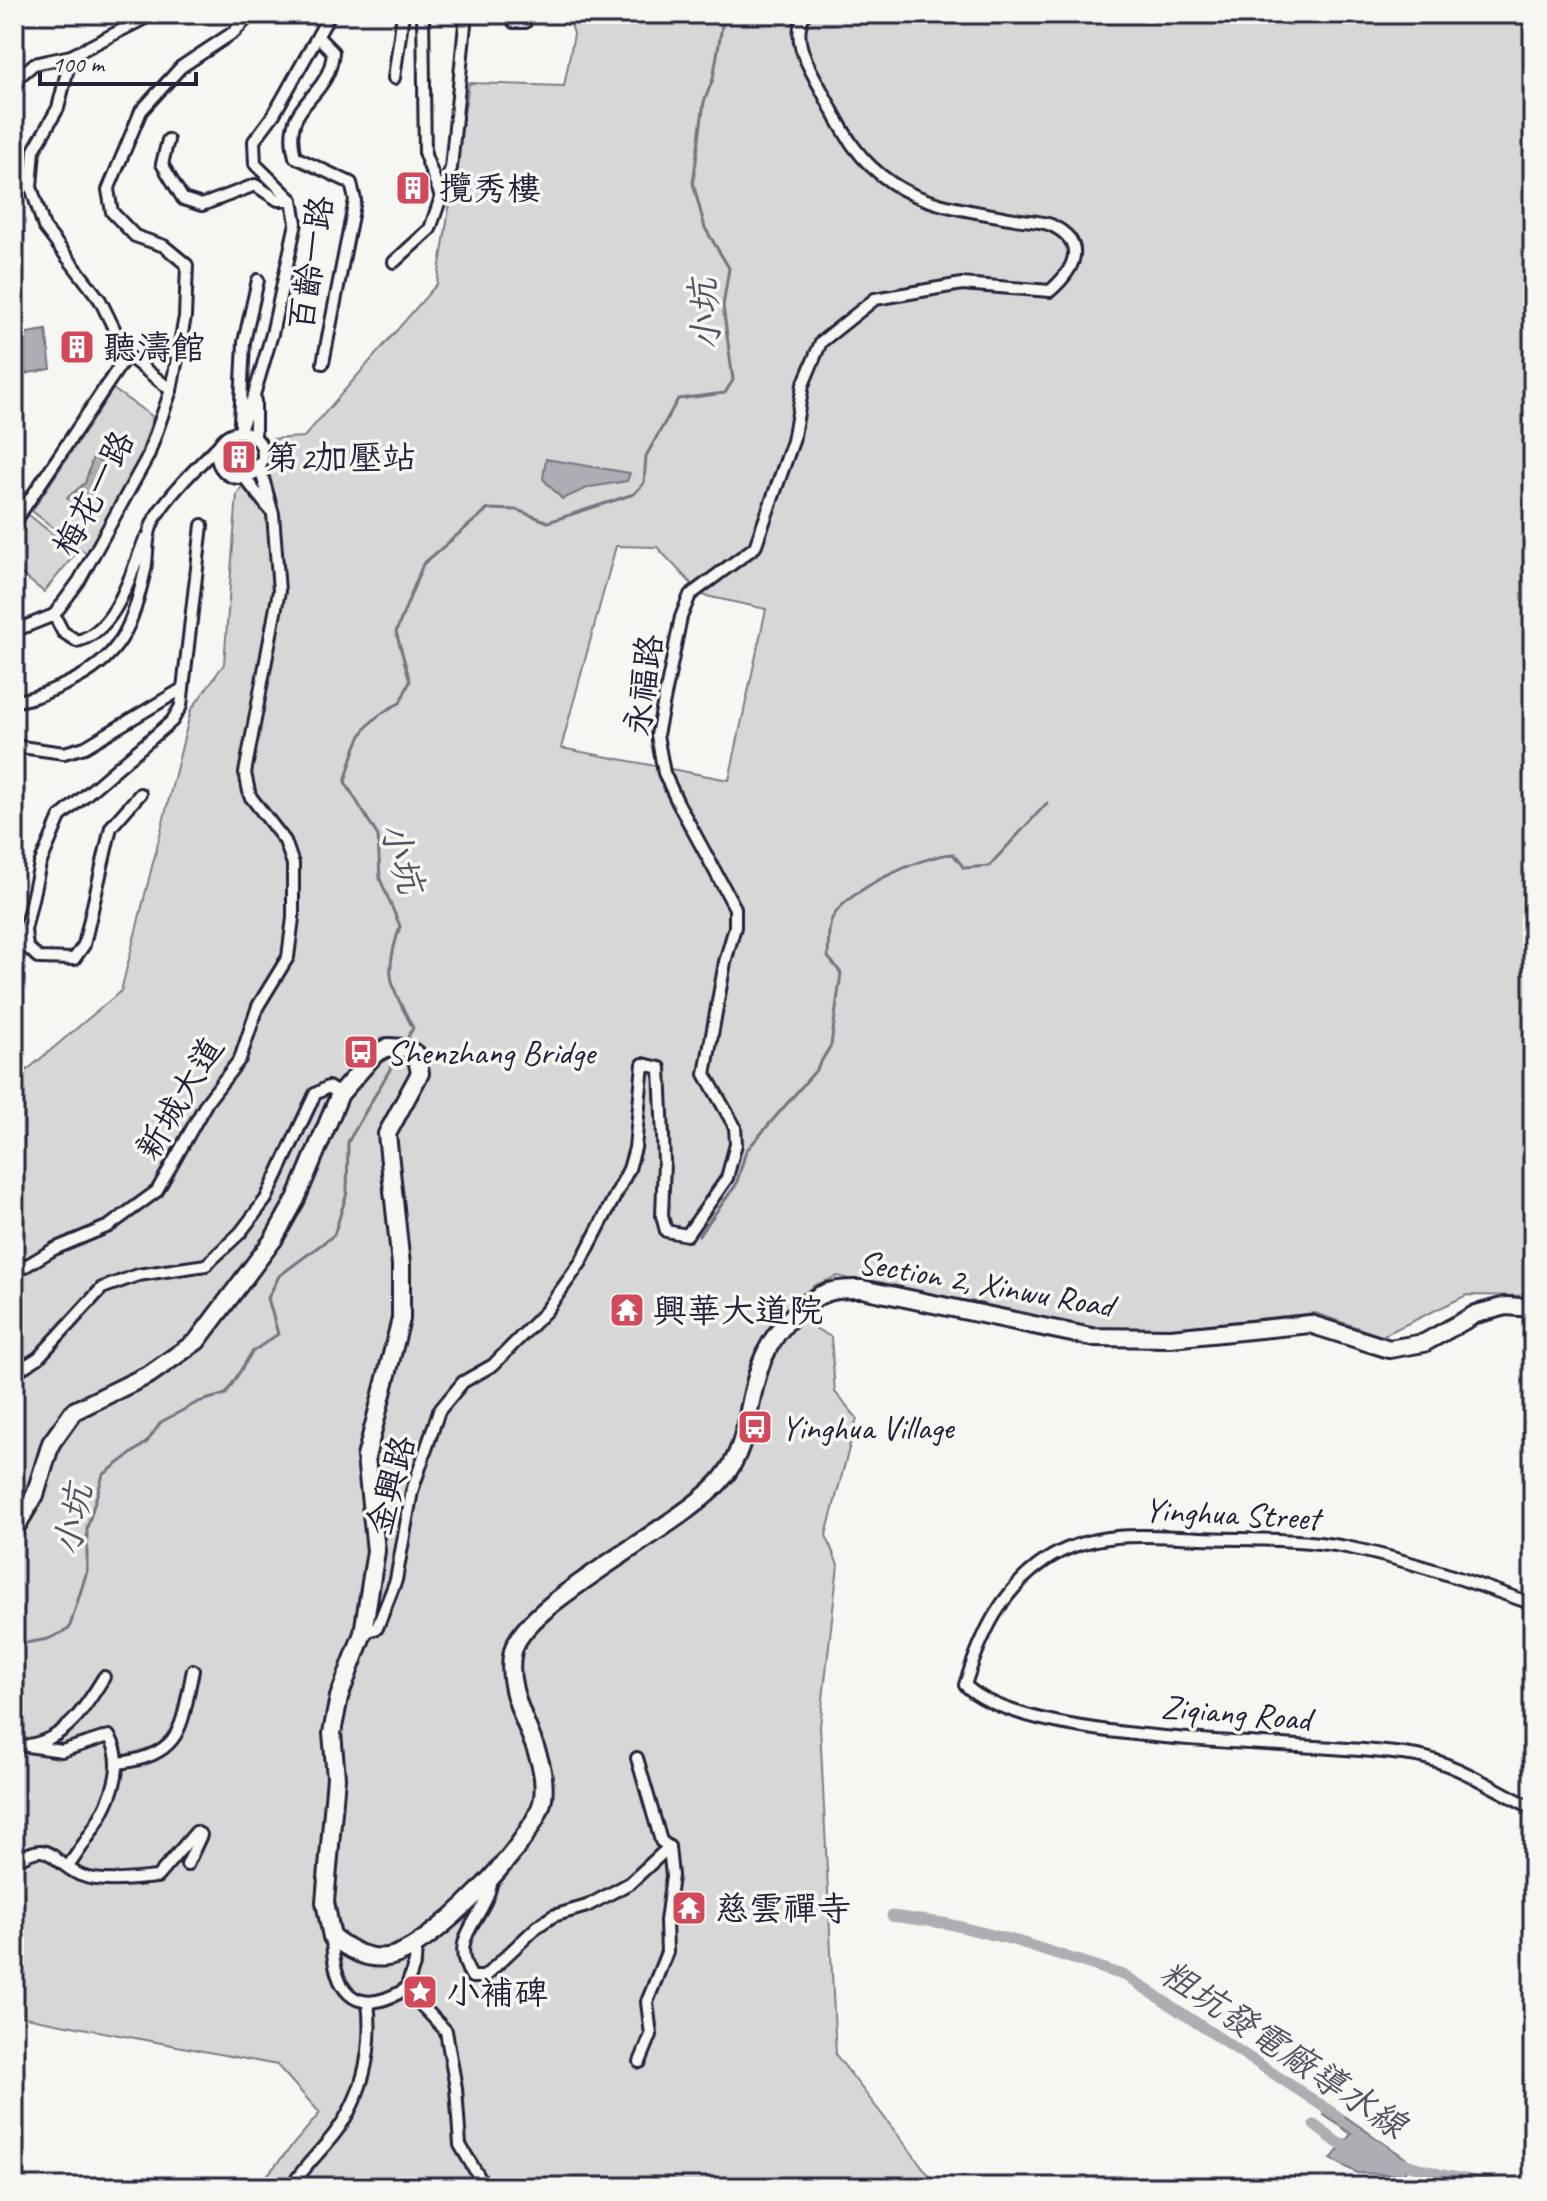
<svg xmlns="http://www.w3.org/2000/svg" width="1547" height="2201" font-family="Caveat,'LXGW WenKai TC',sans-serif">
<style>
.green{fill:#d7d7d7;stroke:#7c7c89;stroke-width:2;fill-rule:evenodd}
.water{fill:#adadb3;stroke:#757583;stroke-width:2}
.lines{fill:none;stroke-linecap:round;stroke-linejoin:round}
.stream{stroke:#757583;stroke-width:3}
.canal{stroke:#adadb3;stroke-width:11}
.street-casing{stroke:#22223b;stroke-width:16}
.primary-casing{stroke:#22223b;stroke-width:22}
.street{stroke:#f6f6f2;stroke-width:10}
.primary{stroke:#f6f6f2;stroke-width:16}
.labels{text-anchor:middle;stroke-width:7;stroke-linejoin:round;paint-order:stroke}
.poi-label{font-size:34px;fill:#22223b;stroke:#f6f6f2;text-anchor:start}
.street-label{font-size:34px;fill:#22223b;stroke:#f6f6f2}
.water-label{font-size:36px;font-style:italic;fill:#535365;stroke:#f6f6f2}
</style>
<rect width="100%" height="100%" fill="#f6f6f2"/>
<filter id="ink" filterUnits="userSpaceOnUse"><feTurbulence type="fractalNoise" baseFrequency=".0125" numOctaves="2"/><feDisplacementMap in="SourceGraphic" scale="16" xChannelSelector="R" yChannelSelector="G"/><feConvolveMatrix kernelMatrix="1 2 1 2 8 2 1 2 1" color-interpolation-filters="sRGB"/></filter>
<g filter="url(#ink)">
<!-- green -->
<g class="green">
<path d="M568,14h965v1282l-66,-1 -85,41 -67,-23 -158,17 -59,-2 -170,-28 -90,-24 -25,10 -13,17 15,25 16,9 4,55 22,26 -31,117 12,30 -18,161 16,329 102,132h-681l63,-74 -43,-48 -263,-50v-934l107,-90 70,-281 33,-46 13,-170 35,-55 32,-2 133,-153 32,-201 95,3 10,-52zM616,546l41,1 45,48 64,14 -37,171 -168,-32z"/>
<path d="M113,389l40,28 -18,54 -48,83 -55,-43z"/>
<path d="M29,515l47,38 -32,39 -30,-24v-34z"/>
</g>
<!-- water -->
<g class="water">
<path d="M46,330l5,39 -33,6 -4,-40z"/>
<path d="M93,457l12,8 -1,8 -22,33 -4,1 -11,-9 18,-15z"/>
<path d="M546,459l84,14 -3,8 -37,6 -28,12 -19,-20z"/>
<path d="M1330,2106l78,54 -4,15 -47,-2 -26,-14 20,-25 -27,-19z"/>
</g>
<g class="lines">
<!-- stream -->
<g class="stream">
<path d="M405,1042l8,-14c-24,-47 -29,-50 -13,-102l-20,-47 -2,-43 -33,-54c12,-40 14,-60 55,-79l10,-22 -14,-49 27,-68 65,-55 29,1 31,12 86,-28 10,-11 2,-27 32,-57 47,-6 8,-13 -10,-74 6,-38 -24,-40 -12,-45 11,-81 9,-23 11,-65"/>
<path d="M699,1235l37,-50 10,-34 70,-81 15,-25 10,-72 -13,-16c1,-11 -1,-28 4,-38 12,-28 91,-64 121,-65l11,14 25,-2 58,-63"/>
<path d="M14,1645l34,-6 21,-10 18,-58v-43l16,-53 44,-33 14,-20 37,-20 28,-8 26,-42 26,-18 -10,-36 11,-22 55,-41 13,-42 1,-51 52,-90"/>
</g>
<!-- canal -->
<g class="canal">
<path d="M892,1916l57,8 68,17 109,35 213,141"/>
<path d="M1314,2125l24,18 17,5"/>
<path d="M1396,2161l46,14 66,12"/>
</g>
<defs>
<g id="street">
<path d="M423,14l2,141 15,39"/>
<path d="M512,14l2,8h11l2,-8"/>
<path d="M318,37l15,15c-4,50 -53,49 -38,105l56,26 4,17 -32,163"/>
<path d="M71,56l-13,52 -24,42 -3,37 13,40 56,73 27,55 44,35"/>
<path d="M394,78l9,-64"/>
<path d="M14,81l20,-17 37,-8 82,-42"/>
<path d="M168,140l-6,24 21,35 19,6 53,-20 23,15h14"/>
<path d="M394,262l36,-33 21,-61 15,-154"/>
<path d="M255,401v38"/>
<path d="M240,422l4,-80 14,-62"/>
<path d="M239,432l15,-37 18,-61 24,-111 -4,-23 -37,-36 -1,-23 20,-27 56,-100"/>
<circle cx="240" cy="455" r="23"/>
<path d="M244,477l26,33"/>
<path d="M14,523l113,-168"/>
<path d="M54,615l9,17 14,9c40,-10 54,-69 68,-102"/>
<path d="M14,631l40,-16 25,-34 69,-125 23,-66 14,-73 2,-52 -23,-19 -29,-10 -23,-24 -4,-22 33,-79 40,-44 53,-35 17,-18"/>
<path d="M14,701c17,-1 36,-10 52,-17 55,-25 66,-57 79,-114 3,-14 1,-30 6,-43 8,-24 51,-65 70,-84"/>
<path d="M14,746l50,7 21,-6 97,-58"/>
<path d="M140,794l-29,33 -27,118 -10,14 -35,-1 -12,-11 -2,-17 15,-66 20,-47 112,-96 9,-15 21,-181"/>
<path d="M14,1273l40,-24 55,-23 48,-35 50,-89 33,-43 18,-53 30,-49 5,-39v-54l-8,-23 -35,-45 -5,-23 34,-182 -6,-77 -14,-50"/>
<path d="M14,1373l24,-15 64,-70 36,-13 68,-10 34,-32 26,-34 49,-105 13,-7 12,7"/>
<path d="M1533,1604c-62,-22 -123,-44 -187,-57 -48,-9 -98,-7 -146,-9 -52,-3 -109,-8 -154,22 -45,30 -65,75 -81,125 65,64 352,54 452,71 39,7 80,35 116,52"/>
<path d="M363,1633l14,-5 19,-48 16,-89 27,-80 24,-29 30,-17 53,-54 35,-49 48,-93 6,-21 8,-84 17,4 4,93 -2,55 4,15 21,4 40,-57 9,-34 -1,-17 -30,-53 20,-112 10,-35v-19l-57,-105 -14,-30 -7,-38 24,-118 9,-22 65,-48 38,-106 10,-56 18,-43 54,-43 87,-15 88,7c24,-21 39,-48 1,-66 -10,-4 -25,-4 -36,-6 -41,-8 -88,-12 -123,-36 -41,-27 -52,-60 -75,-101 -11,-20 -26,-46 -12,-68"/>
<path d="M14,1744l48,7 47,-15c26,39 -17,96 -40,129"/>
<path d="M29,1745c38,-7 56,-37 75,-68"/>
<path d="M637,1758l24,83 8,6"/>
<path d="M119,1763c65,-9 62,-37 74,-93"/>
<path d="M14,1862c38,-25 34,-2 66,13 21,9 55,4 77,2l39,-45 5,3 -14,30"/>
<path d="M492,1878c-4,41 -47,58 -20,99h12l54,-51 15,-10 34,-10 43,-23 39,-36 3,29 -6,45 1,31 -20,50 4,33 -11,27"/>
<path d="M332,1937c1,51 20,84 74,52"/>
<path d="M416,1946l-1,16 -9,27 40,42 10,57 4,57 25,42"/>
<path d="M291,2187c11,-17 23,-29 36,-44 35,-40 47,-90 41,-141"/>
</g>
<path id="primary" d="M14,1530l21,-35 16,-52 23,-32 76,-37 47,-33 76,-101 23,-41 44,-105 35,-40 13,-7 17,1 11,6 4,19 -33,61 14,131v54l-35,138 10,94 -13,82 -24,64 -7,36 4,44 -11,125 7,35c18,12 32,23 55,20 42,-5 150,-117 156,-159 7,-50 -42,-97 -30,-147 12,-50 169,-124 209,-172 40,-47 14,-114 75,-167 21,-20 36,-24 65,-23l229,48 80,1 139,-14 79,25 35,-6 52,-29 30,-8 27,2"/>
</defs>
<!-- street casing -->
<use href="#street" class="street-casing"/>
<!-- primary casing -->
<use href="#primary" class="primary-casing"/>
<!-- street -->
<use href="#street" class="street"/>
<!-- primary -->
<use href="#primary" class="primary"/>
</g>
</g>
<!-- icons -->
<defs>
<symbol id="building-square" viewBox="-11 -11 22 22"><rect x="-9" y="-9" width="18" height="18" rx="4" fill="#d1495b" stroke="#f6f6f2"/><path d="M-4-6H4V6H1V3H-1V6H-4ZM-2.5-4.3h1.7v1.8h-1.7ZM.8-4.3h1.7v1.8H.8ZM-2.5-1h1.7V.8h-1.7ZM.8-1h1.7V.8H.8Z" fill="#fff"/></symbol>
<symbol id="bus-square" viewBox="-11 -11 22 22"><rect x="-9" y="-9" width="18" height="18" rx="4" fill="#d1495b" stroke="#f6f6f2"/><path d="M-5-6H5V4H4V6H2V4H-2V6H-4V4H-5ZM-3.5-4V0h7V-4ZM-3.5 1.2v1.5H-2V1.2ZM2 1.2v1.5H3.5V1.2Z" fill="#fff"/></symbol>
<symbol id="temple-square" viewBox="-11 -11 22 22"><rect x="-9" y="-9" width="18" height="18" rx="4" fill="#d1495b" stroke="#f6f6f2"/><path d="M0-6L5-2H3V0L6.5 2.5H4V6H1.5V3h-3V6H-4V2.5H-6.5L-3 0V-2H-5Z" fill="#fff"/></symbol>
<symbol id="sight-square" viewBox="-11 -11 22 22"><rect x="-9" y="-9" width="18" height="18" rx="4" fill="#d1495b" stroke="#f6f6f2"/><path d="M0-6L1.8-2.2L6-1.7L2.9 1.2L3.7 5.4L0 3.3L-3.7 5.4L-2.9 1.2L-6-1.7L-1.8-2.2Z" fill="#fff"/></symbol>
</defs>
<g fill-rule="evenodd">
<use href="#building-square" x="393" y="168" width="40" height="40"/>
<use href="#building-square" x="57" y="327" width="40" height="40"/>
<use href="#building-square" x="219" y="437" width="40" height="40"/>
<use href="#bus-square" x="341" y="1032" width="40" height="40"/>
<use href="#temple-square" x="607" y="1290" width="40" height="40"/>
<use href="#bus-square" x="735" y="1407" width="40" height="40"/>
<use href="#temple-square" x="669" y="1888" width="40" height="40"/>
<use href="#sight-square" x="400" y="1972" width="40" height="40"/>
</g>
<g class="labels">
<!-- poi labels -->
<g class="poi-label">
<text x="439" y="200">攬秀樓</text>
<text x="103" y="359">聽濤館</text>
<text x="265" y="469">第2加壓站</text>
<text x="387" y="1064">Shenzhang Bridge</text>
<text x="653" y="1322">興華大道院</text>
<text x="781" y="1439">Yinghua Village</text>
<text x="715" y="1920">慈雲禪寺</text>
<text x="446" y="2004">小補碑</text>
</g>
<!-- street labels -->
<g class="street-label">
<text transform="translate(310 263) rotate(-81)" y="12">百齡一路</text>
<text transform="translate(93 493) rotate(-63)" y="12">梅花一路</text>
<text transform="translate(643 685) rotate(-82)" y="12">永福路</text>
<text transform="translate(179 1098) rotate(-59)" y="12">新城大道</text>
<text transform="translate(986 1283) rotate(10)" y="12">Section 2, Xinwu Road</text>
<text transform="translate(390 1485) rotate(-75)" y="12">金興路</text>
<text transform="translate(1232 1513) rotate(3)" y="12">Yinghua Street</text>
<text transform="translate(1236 1712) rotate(5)" y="12">Ziqiang Road</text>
</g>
<!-- water labels -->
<g class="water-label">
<text transform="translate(704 315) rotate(-94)" y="13">小坑</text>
<text transform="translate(403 857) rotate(73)" y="13">小坑</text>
<text transform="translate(72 1520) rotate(-79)" y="13">小坑</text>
<text transform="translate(1284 2048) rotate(34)" y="13">粗坑發電廠導水線</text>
</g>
</g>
<!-- margin -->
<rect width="1547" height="2201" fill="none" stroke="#f6f6f2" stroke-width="48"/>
<rect x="24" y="24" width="1499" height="2153" fill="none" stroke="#22223b" stroke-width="3" filter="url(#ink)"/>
<!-- scale -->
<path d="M40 72v12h156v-12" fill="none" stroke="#22223b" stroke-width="4"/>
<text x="52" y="72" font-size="24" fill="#22223b" stroke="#f6f6f2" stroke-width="6" paint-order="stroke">100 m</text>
</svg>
